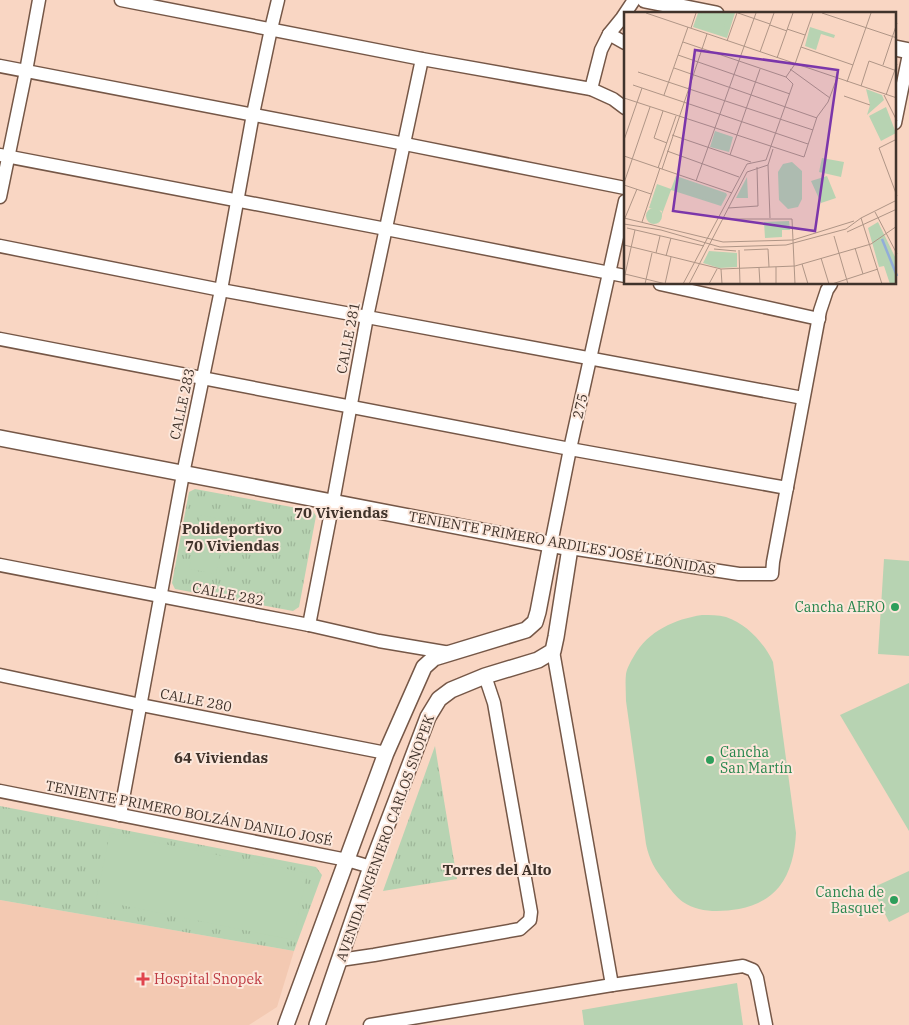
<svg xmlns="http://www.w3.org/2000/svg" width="909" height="1025" font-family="'IBM Plex Serif',serif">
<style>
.built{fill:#f3c9b2}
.park{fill:url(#park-tufts)}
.garden{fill:#b7d3b2}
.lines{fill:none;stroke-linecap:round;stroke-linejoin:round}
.minor-casing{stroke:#755747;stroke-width:15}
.tertiary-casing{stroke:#755747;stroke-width:18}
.minor{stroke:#fff;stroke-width:12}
.tertiary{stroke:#fff;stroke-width:15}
.leisure-dot{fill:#2e9e5b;stroke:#fce7db;stroke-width:2}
.health-dot{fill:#e0444e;stroke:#fce7db;stroke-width:2}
.labels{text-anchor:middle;stroke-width:4;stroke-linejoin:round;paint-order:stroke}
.street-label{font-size:14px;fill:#40332b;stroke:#fce7db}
.leisure-label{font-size:14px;fill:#27864d;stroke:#fce7db;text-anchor:end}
.health-label{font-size:14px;fill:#be3a42;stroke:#fce7db;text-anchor:start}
.neighbourhood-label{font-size:15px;font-weight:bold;fill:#40332b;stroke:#fce7db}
.inset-river{fill:none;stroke:#92add9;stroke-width:2.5}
.inset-road{fill:none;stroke:#af9586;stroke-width:1}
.view{fill:#7b36aa;fill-opacity:0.15;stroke:#7b36aa;stroke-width:2.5}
.inset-edge{fill:none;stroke:#40332b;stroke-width:2.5}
</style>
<defs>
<pattern id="park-tufts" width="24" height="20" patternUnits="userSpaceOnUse" patternTransform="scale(1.25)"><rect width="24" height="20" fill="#b7d3b2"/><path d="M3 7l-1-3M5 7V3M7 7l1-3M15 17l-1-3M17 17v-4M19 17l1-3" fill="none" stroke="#9eb699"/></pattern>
</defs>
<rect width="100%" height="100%" fill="#f9d6c3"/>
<!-- built -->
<path class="built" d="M0,900l294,51 -17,56 -28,18h-249z"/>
<!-- park -->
<g class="park">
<path d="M195,489l118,22 3,5 -17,91 -6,4 -118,-22 -3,-6 17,-91z"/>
<path d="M435,746l22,133 -74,12z"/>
<path d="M0,806l316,61 6,8 -28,76 -294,-51z"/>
</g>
<!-- garden -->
<g class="garden">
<path d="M200,515l26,5 -10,54 -27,-5z"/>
<path d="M884,559l25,2v95l-31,-2z"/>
<path d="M702,615c8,0 16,0 24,2 21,7 38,26 47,45l23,171c-1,19 -5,39 -17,54 -11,13 -25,19 -40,22 -19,3 -40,4 -56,-7 -7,-5 -13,-13 -18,-20 -10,-12 -16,-23 -19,-38l-20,-143c0,-9 -1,-18 0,-27 1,-6 5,-13 8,-18 14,-25 41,-37 68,-41z"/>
<path d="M909,683v148l-69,-116z"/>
<path d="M110,833l197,40 -14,67 -197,-40z"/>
<path d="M909,871v41l-20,10 -17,-34z"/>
<path d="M737,983l6,42h-159l-2,-15z"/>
</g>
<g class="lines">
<defs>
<g id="minor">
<path d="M121,0l301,59 169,30 22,10 12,9"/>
<path d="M609,34l16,9"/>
<path d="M0,66l405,78 220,44"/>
<path d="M591,89l10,-39 8,-16 13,-16 12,-18"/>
<path d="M895,123l14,-69"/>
<path d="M0,155l386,74 239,47"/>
<path d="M0,197l26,-126 13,-71"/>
<path d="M0,246l221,44 146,27 436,81"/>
<path d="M660,284l159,35"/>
<path d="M0,339l570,110 217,39"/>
<path d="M551,544l19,-95 55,-248"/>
<path d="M570,548l169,26h33l1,-12 47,-251 7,-21 4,-6"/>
<path d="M0,565l309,60 70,16 71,12"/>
<path d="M309,625l24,-123 34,-185 55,-258"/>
<path d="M553,651l59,334"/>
<path d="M0,675l141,30 245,48"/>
<path d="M0,791l347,69 24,7"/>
<path d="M120,815l63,-341 38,-184 32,-176 18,-85 7,-29"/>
<path d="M340,960l34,-5 146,-26 10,-9 1,-8 -37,-209 -9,-27"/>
<path d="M370,1025l242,-40 131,-19 10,4 4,8 9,47"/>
</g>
<g id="tertiary">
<path d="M645,0l71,14"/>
<path d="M895,48l14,3"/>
<path d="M0,438l570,110 -14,89 -3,14 -15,9 -53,16 -34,14 -12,9 -11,18 -57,150 -54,158"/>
<path d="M286,1025l100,-272 38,-86 10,-9 92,-28 9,-8 3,-10 13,-68"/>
</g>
</defs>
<!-- minor casing -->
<use href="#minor" class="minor-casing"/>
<!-- tertiary casing -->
<use href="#tertiary" class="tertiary-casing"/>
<!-- minor -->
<use href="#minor" class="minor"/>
<!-- tertiary -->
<use href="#tertiary" class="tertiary"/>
</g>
<!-- markers -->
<g class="leisure-dot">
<circle cx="895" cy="607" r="5"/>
<circle cx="710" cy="760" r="5"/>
<circle cx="894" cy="900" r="5"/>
</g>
<path class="health-dot" d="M140.5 971.5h5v5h5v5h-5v5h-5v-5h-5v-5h5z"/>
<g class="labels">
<!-- street labels -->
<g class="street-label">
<text transform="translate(348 338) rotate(-79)" y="5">CALLE 281</text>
<text transform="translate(182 404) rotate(-78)" y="5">CALLE 283</text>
<text transform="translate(580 406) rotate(-77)" y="5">275</text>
<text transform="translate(562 543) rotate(10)" y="5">TENIENTE PRIMERO ARDILES JOSÉ LEÓNIDAS</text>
<text transform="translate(228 594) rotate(11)" y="5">CALLE 282</text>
<text transform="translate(196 700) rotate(11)" y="5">CALLE 280</text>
<text transform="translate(189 813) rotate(11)" y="5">TENIENTE PRIMERO BOLZÁN DANILO JOSÉ</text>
<text transform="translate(385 838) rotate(-70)" y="5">AVENIDA INGENIERO CARLOS SNOPEK</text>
</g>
<!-- leisure labels -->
<g class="leisure-label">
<text x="885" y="612">Cancha AERO</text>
<text x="720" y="757" text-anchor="start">Cancha<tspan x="720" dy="16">San Martín</tspan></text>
<text x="884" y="897">Cancha de<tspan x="884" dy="16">Basquet</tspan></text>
</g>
<!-- health labels -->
<g class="health-label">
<text x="154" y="984">Hospital Snopek</text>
</g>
<!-- neighbourhood labels -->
<g class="neighbourhood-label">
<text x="341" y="518">70 Viviendas</text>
<text x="232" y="534">Polideportivo<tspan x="232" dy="17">70 Viviendas</tspan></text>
<text x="221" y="763">64 Viviendas</text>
<text x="497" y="875">Torres del Alto</text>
</g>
</g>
<!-- overview -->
<g transform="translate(624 12)">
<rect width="272" height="272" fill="#f9d6c3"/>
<path d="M254,210l18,37v25h-6l-6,-18 -5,1 -11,-39z" fill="#b7d3b2"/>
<path d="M74,1h37l-8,25 -34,-11zM186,15l25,8 -1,3 -13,-4 -5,16 -11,-4zM242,77l16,6 2,5 -17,15 3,-10zM91,119l18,6 -4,15 -19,-5zM52,164l50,17 1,2 -6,11 -50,-16 -13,35 4,-14 -13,-3 8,-24 14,5zM123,165l1,21h-12zM85,239l28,2v14l-18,1 -16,-5z" fill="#b7d3b2"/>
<path d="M78,1l25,4 -5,17 -24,-9zM262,95l10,26 -15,8 -12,-25zM198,146l22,4 -3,15 -22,-5zM168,150l10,9v28l-4,8 -10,2 -9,-9 -1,-28 5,-8zM203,164l9,22 -15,5 -10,-22zM70,171l30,11 -3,10 -30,-10zM22 204a8 8 0 1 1 16 0a8 8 0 1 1-16 0ZM165,209l1,9h-8v7l-17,1 -1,-16zM91,242h21l1,12h-22z" fill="#b7d3b2"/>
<path class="inset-river" d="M258,227l15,37"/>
<path class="inset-road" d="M22,1l251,85M114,1l32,11M198,1l75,25M146,13l17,6M67,16l5,-15M163,17l18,6M103,29l10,-28M59,30l103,35 7,7 -27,76 -19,4 -64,120M177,35l52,18M136,40l14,-39M54,43l112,39M153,46l16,-45M259,53l14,-42M50,56l143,50M166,57l40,29M14,60l175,58M162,65l9,-13 18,-51M223,70l24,-69M9,73l175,59M237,74l8,-25 28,10M40,83l24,-68M260,83l13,26M262,83l11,-31M220,84l26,9M0,86l180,59 13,-40 11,-15 9,-24M39,99l-9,27 13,5M48,123l79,27M273,127l-18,9 18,48M0,128l18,-52M43,139l72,26M106,143l30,-86M0,144l108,37M144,153l2,53M34,156l18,-52M38,157l45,-135M72,169l60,-168M0,171l26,-76M0,173l27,9M104,196l30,-2 -1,-39M251,200l22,42M0,206l99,24 70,-2 61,-19M1,206l12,-29M237,206l21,66M98,207h70l3,65M18,210l18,-54M0,212l37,6 59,17 66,-2 60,-16 15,-11 36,-18M3,216l77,18M223,220l50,-23M210,224l14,48M0,233l97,24 74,-3 76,-22 26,-18M231,236l8,26M90,237l22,2M144,237l1,18M115,238l1,34M120,238l24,-1M32,241l4,-17M42,244l5,-18M197,246l8,26M178,252l6,20M152,255v17M135,256l1,16M97,257l1,15M1,262l41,10M0,267l11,-49M21,272l7,-31M41,272l6,-27M65,272l58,-112 21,-7 5,-16M85,272l8,-15M208,272l46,-15"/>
<path class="view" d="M71,38l143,20 -23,161 -142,-20z"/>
<rect width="272" height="272" class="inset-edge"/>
</g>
</svg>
